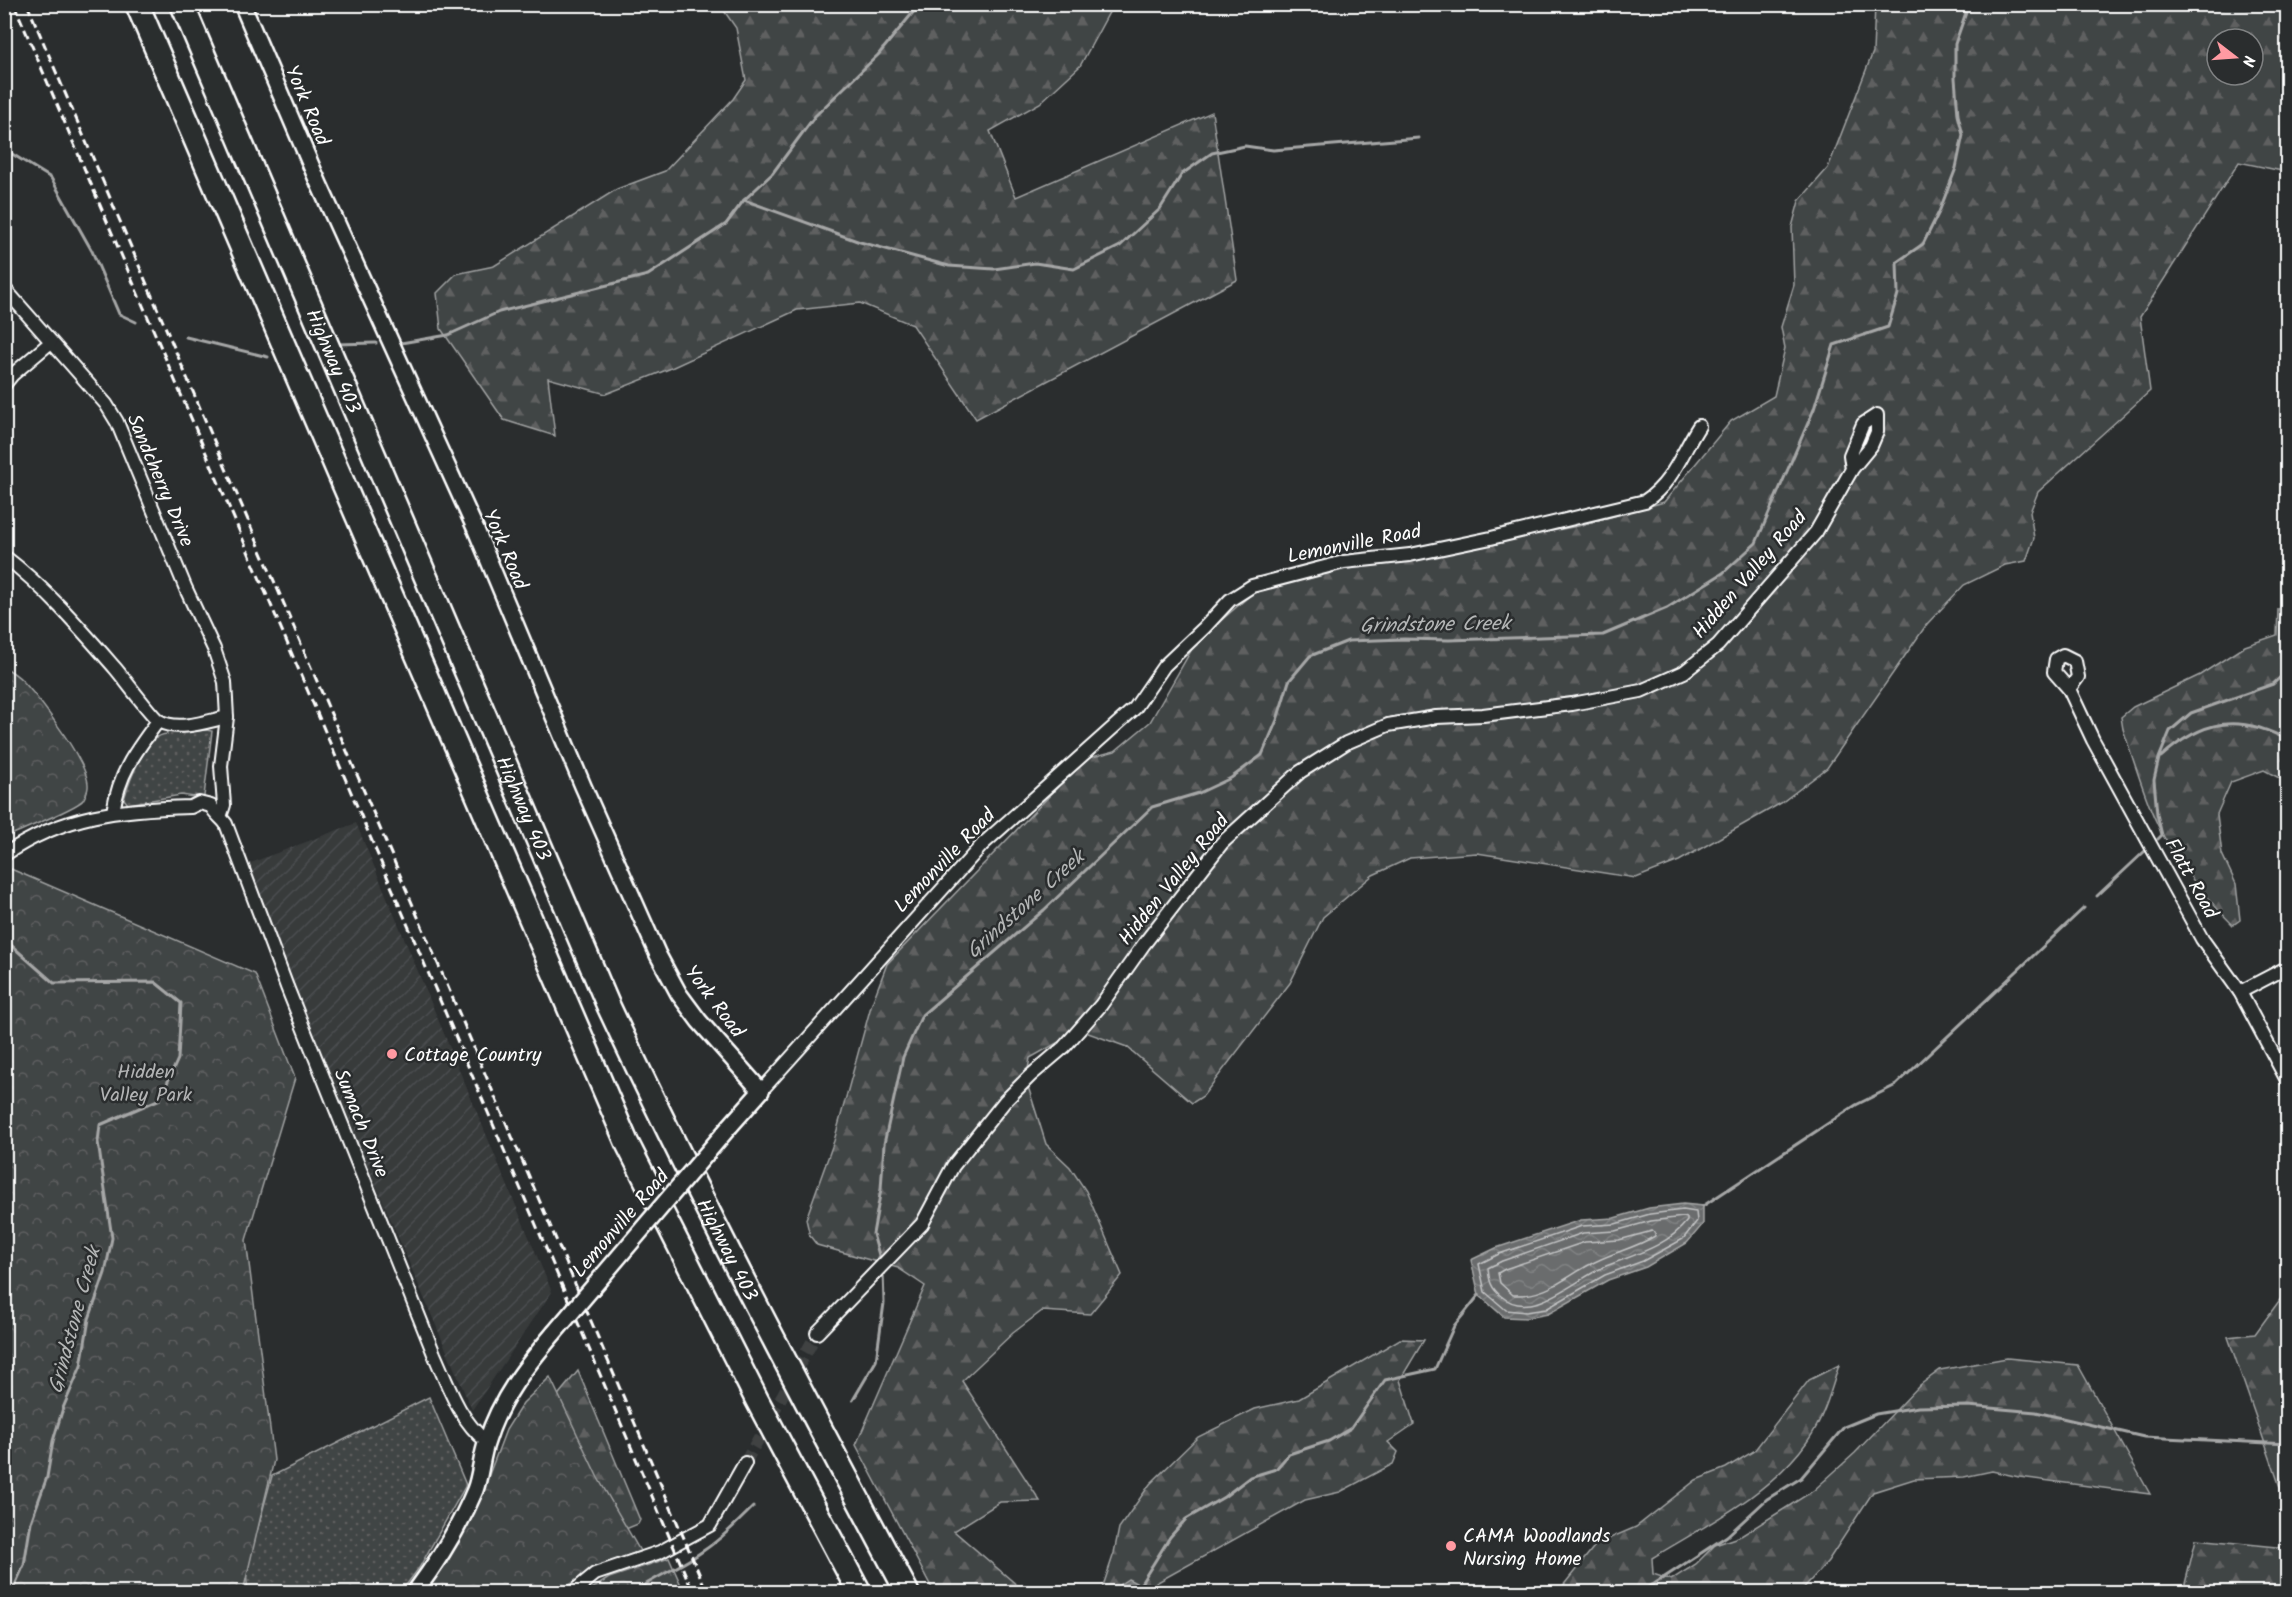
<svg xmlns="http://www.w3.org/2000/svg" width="2292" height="1597" font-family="Kalam,sans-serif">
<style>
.industrial{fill:url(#industrial-furrows)}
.grass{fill:url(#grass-dots);stroke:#a0a2a2;stroke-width:1.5}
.forest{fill:url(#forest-firs);stroke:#a0a2a2;stroke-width:1.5;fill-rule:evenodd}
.park{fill:url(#park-crowns);stroke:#a0a2a2;stroke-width:1.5}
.water{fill:url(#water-waves);stroke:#a6a7a7;stroke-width:1.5}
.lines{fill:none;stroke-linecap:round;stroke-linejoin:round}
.shore{stroke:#c3c4c5;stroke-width:1.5}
.stream{stroke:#a6a7a7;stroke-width:3}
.minor-tunnel{stroke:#3f4243;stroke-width:12;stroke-dasharray:12 6;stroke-linecap:butt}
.minor-casing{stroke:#fff;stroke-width:16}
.tertiary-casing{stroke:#fff;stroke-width:20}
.motorway-casing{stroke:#fff;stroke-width:27}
.minor{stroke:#2a2d2e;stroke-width:12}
.tertiary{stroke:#2a2d2e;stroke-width:15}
.motorway{stroke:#2a2d2e;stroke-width:22}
.rail{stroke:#fff;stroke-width:3;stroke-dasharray:9 4.5;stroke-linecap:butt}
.tertiary-bridge-casing{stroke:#fff;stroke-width:20;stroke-linecap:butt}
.tertiary-bridge{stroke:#2a2d2e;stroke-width:15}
.poi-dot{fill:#ff9aa2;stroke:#2a2d2e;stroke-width:2}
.labels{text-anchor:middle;stroke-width:5;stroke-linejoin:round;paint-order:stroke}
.street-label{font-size:20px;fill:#fff;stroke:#2a2d2e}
.poi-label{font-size:20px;fill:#fff;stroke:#2a2d2e;text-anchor:start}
.park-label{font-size:20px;fill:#b3b4b5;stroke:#2a2d2e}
.water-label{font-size:21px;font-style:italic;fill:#b4b6b6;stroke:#2a2d2e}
</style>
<defs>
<pattern id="industrial-furrows" width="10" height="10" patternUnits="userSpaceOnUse" patternTransform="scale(1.5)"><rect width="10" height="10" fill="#373a3b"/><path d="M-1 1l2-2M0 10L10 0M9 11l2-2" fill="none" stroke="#4b4e4f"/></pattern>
<pattern id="grass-dots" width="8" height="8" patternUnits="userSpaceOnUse" patternTransform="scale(1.5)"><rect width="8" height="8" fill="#414445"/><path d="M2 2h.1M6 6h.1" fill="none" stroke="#5e6061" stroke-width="1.8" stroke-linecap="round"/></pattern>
<pattern id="forest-firs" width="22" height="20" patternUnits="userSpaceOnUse" patternTransform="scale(1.5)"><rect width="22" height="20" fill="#414445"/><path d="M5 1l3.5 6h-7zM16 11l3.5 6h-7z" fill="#5e6061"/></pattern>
<pattern id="park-crowns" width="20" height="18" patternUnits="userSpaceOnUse" patternTransform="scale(1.5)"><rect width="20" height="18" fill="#414445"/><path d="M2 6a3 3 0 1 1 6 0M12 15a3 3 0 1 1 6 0" fill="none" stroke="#5e6061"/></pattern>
<pattern id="water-waves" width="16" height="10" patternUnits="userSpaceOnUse" patternTransform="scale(1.5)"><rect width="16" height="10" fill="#6a6c6d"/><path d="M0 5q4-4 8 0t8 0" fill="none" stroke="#808283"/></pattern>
</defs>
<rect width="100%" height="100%" fill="#2a2d2e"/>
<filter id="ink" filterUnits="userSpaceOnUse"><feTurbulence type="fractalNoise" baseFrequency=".0167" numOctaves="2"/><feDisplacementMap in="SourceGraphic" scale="12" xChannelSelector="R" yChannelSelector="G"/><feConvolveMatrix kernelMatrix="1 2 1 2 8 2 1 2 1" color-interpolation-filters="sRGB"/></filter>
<g filter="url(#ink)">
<!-- industrial -->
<path class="industrial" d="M356,823l196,469 -80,118 -232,-543z"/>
<!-- grass -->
<g class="grass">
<path d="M206,730l6,1 -8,65 -3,2 -20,-3 -53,9 -4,-5c5,-17 22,-65 43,-65v-3l11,2z"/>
<path d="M429,1397l37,88 -47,83 -18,24h-153l-2,-20 26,-96z"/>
</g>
<!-- forest -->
<g class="forest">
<path d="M720,5h393l-33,61 -40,37 -50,28 26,66 196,-85 25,168 -261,139 -63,-94 -53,-22 -63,7 -128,59 -63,25 -58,-16 7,58 -51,-16 -63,-91 -4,-36 19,-19 38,-8 123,-77 48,-18 68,-72 13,-19 -10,-52z"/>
<path d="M1875,5h412v167l-48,-10 -99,155 10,74 -112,101 -8,20 4,26 -8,23 -21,4 -41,20 -37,39 -100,144 -46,35 -102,58 -43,17 -159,-25 -67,5 -37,17 -50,42 -33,66 -87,113 -11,7 -65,-56 -47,-17 -50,28 -4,22 20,64 24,23 16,24 36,84 -32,39 -48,-3 -29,22 -51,48 78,120 -40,1 -46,29 71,61h-91l-78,-147 69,-159 -27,-18 -81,-23 -7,-9 -4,-17 28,-78 37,-135 16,-42 198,-205 30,-8 35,-29 46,-80 65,-56 51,-17 122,-16 144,-27 86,-24 67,-81 43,-25 11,-48 -4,-21 13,-42 -2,-58 7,-26 29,-33 45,-116zM2217,39h36v36h-36z"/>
<path d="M2287,607v175l-23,-12 -33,12 -14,32 5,40 14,30 4,36 -7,5c-29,-29 -63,-70 -79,-108 -12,-28 -21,-59 -31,-88l-2,-12 12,-10 67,-32 45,-29 32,-11 1,-26z"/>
<path d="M2287,1290v217l-59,-170 27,-3z"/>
<path d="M1400,1339l24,1 -24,40 14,44 -26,18 10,10 -5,12 -53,28 -35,8 -149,83 -1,9h-54l13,-39 5,-25 31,-44 48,-47 57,-28 44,-10z"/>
<path d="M2007,1358l71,7 72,129 -131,-17 -27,-6 -28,6 -50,2 -41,13 -45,69 -28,31h-242l43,-54 3,7 6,-7 26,-11 60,-47 30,-12 28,-17 55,-71 30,-15c-8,26 -16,55 -32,77 -38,53 -101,83 -155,116l1,16 18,6 25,-16 19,-19 26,-9 72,-45 42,-38 65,-68 20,-15z"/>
<path d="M578,1371l62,149 -2,4 -27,11 -186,57 86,-121 30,-55z"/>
<path d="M2196,1539l91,9v44h-104z"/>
</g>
<!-- park -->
<g class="park">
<path d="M4,667c7,4 14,9 19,14 16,18 67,83 65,106 0,3 -3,10 -5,13 -5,8 -65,31 -78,38z"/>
<path d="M11,869l244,105 40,104 -49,162 28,220 -31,132h-238l-1,-715z"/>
<path d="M550,1377l48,101 42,73 -46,17 -29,24h-141l23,-29 40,-83 19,-50 17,-27z"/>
<path d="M669,1558l15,34h-97l22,-14z"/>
</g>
<!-- water -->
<g class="water">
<path d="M1683,1204l20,2v18l-16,19 -41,24 -38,13 -60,34 -21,4 -23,-1 -25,-22 -8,-35 25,-12 85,-28 33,-2 35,-10z"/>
<path d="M1128,1579l12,6 1,7h-23l1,-7z"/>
</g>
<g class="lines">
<!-- shore -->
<g class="shore">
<path d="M1683,1210l13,2 1,9 -14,18 -40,22 -38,14 -59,34 -20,3 -20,-2 -21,-18 -6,-28 20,-10 83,-28 33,-2 35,-10z"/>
<path d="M1683,1217l4,1v3c-20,26 -54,34 -83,46 -29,12 -72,56 -103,29 -10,-8 -12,-15 -13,-28l14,-7 81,-28 32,-2 36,-10z"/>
<path d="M1652,1231l3,1v4c-18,11 -37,15 -56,24 -32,14 -49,37 -86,35l-13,-12 -2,-10 7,-4 80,-27 34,-2z"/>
</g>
<!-- stream -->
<g class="stream">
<path d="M4,149l47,29 41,73 27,63 17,8"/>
<path d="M744,200l116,42 89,24 45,3 41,-6 39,6 46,-23 40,-37 22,-35 30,-21 33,-7 28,4 146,-12"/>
<path d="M186,337l82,20"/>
<path d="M401,343l47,-8 51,-23 149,-37 78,-51 18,-24 28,-26 43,-58 63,-61 42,-51"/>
<path d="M335,344l41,-1"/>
<path d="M2161,757c41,-37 77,-44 127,-17"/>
<path d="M2158,839l4,-4 -5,-21 -3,-34 5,-22 11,-27 21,-18 82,-29 15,-14"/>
<path d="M2097,896l48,-45"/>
<path d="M4,939l50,44 101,-1 26,21 -3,56 -18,40 -60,26 -2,17 14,96 -7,35 -16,46 -8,47 -18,42 -10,33 -6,36 -16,45 -7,43 -12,27"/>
<path d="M1703,1206l153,-101 40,-20 188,-177"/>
<path d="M881,1262l-8,-28 8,-45 3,-45 19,-87 19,-42 122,-105 108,-103 47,-14 32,-15 31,-23 15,-35 12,-39 21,-25 38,-15 56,-2 45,1 154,-5 64,-27 56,-35 33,-30 58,-134 20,-64 54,-18 10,-33 -1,-32 26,-18 16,-32 17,-44 7,-33 -5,-20 -3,-37v-34l14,-40"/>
<path d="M853,1400l23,-39 8,-58 -1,-32"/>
<path d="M1140,1585l30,-48 16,-18 38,-22 26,-20 26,-8 13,-15 40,-13 22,-13 34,-48 50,-11 19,-43 25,-31"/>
<path d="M634,1592c22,-16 47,-25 69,-41 18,-12 34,-28 50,-44"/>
<path d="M1637,1592l17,-8 73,-48 40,-37 34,-21 43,-51 32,-13 42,-7 50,-1 68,6 108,25 144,7"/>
</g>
<!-- minor-tunnel -->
<path class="minor-tunnel" d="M745,1463l72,-130"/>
<defs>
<g id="minor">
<path d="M4,288l102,116 11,18 69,167 28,60 11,33 2,35 -6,49 3,39 -4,12"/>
<path d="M4,385l8,-10 39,-33"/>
<path d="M4,556c42,32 77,73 111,112 8,9 37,49 44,53 19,11 49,0 68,-4"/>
<path d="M2069,689l9,-12 -3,-16 -12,-6 -7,4 -2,13 15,17 24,51 109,199 38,53 48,90"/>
<path d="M113,812c6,-39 22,-60 45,-91"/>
<path d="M4,855c60,-41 117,-46 187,-48l8,-4 12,3c4,8 10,11 15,18l61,163 147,367c14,31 25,66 52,87"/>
<path d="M2240,992l48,-25"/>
<path d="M761,1091l222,-247 152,-136 29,-42 40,-38 26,-28 22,-14 92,-24 66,-7 81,-17 154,-37c28,-18 37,-49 54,-75"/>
<path d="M817,1333l105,-109 31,-58 52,-65 25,-25 34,-29 37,-42 43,-61 78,-101 78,-71 46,-29 42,-18 48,-8 47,-2 89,-11 69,-13 43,-19 34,-27 98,-113 36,-63 19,-23 6,-14v-17l-14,9 -13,31 2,14"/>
<path d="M573,1592l22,-18 65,-22 50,-27 35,-62"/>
</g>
<g id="tertiary">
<path d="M242,4l77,180 157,346 107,256 75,169 21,39 20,27 62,70 -31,35"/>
<path d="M415,1592c23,-31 45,-66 60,-102 6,-16 6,-33 12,-49 13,-42 39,-75 67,-108"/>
</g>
<g id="motorway">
<path d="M137,4l490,1139 130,257 102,192"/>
<path id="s1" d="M182,4l426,1001c93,199 196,393 299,587"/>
</g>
</defs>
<!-- minor casing -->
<use href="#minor" class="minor-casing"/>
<!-- tertiary casing -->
<use href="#tertiary" class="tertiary-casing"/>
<!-- motorway casing -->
<use href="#motorway" class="motorway-casing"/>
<!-- minor -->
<use href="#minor" class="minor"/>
<!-- tertiary -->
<use href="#tertiary" class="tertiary"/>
<!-- motorway -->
<use href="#motorway" class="motorway"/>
<!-- rail -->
<g class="rail">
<path d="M14,4l679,1588"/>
<path d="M27,4l680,1588"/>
</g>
<defs>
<path id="tertiary-bridge" d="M554,1333l176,-207"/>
</defs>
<!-- tertiary-bridge casing -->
<use href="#tertiary-bridge" class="tertiary-bridge-casing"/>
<!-- tertiary-bridge -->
<use href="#tertiary-bridge" class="tertiary-bridge"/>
</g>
</g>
<!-- markers -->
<g class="poi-dot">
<circle cx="392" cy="1054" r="6"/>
<circle cx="1451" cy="1546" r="6"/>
</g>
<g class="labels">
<!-- street labels -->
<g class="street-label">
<text transform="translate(308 105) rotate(67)" y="7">York Road</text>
<text dy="7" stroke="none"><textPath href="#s1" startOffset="388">Highway 403</textPath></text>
<text transform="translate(161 480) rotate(67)" y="7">Sandcherry Drive</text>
<text transform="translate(1354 543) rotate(-11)" y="7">Lemonville Road</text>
<text transform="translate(506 549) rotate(67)" y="7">York Road</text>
<text transform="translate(1749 574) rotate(-49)" y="7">Hidden Valley Road</text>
<text dy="7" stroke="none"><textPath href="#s1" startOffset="874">Highway 403</textPath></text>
<text transform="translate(944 860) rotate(-46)" y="7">Lemonville Road</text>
<text transform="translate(2192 878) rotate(61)" y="7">Flatt Road</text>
<text transform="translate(1173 879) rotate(-51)" y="7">Hidden Valley Road</text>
<text transform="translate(715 1001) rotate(53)" y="7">York Road</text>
<text transform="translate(362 1123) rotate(68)" y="7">Sumach Drive</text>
<text transform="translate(620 1223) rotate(-49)" y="7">Lemonville Road</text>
<text dy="7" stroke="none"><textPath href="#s1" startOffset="1360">Highway 403</textPath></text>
</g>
<!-- poi labels -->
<g class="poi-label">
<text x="404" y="1061">Cottage Country</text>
<text x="1463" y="1542">CAMA Woodlands<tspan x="1463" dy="23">Nursing Home</tspan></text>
</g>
<!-- park labels -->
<g class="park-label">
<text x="146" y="1078">Hidden<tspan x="146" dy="23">Valley Park</tspan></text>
</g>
<!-- water labels -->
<g class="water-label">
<text transform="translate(1435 624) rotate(-1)" y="7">Grindstone Creek</text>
<text transform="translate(1025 904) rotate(-42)" y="7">Grindstone Creek</text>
<text transform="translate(74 1320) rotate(-75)" y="7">Grindstone Creek</text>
</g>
</g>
<!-- margin -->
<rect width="2292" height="1597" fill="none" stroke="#2a2d2e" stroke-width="24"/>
<rect x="12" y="12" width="2268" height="1573" fill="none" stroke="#fff" stroke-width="2" filter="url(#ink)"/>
<!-- north arrow -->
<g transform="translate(2235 57) rotate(107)"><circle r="28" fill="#2a2d2e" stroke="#7f8182" stroke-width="1.5"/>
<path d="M0-4.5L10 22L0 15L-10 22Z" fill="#ff9aa2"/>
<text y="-9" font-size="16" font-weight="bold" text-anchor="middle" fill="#ffffff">N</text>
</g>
</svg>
